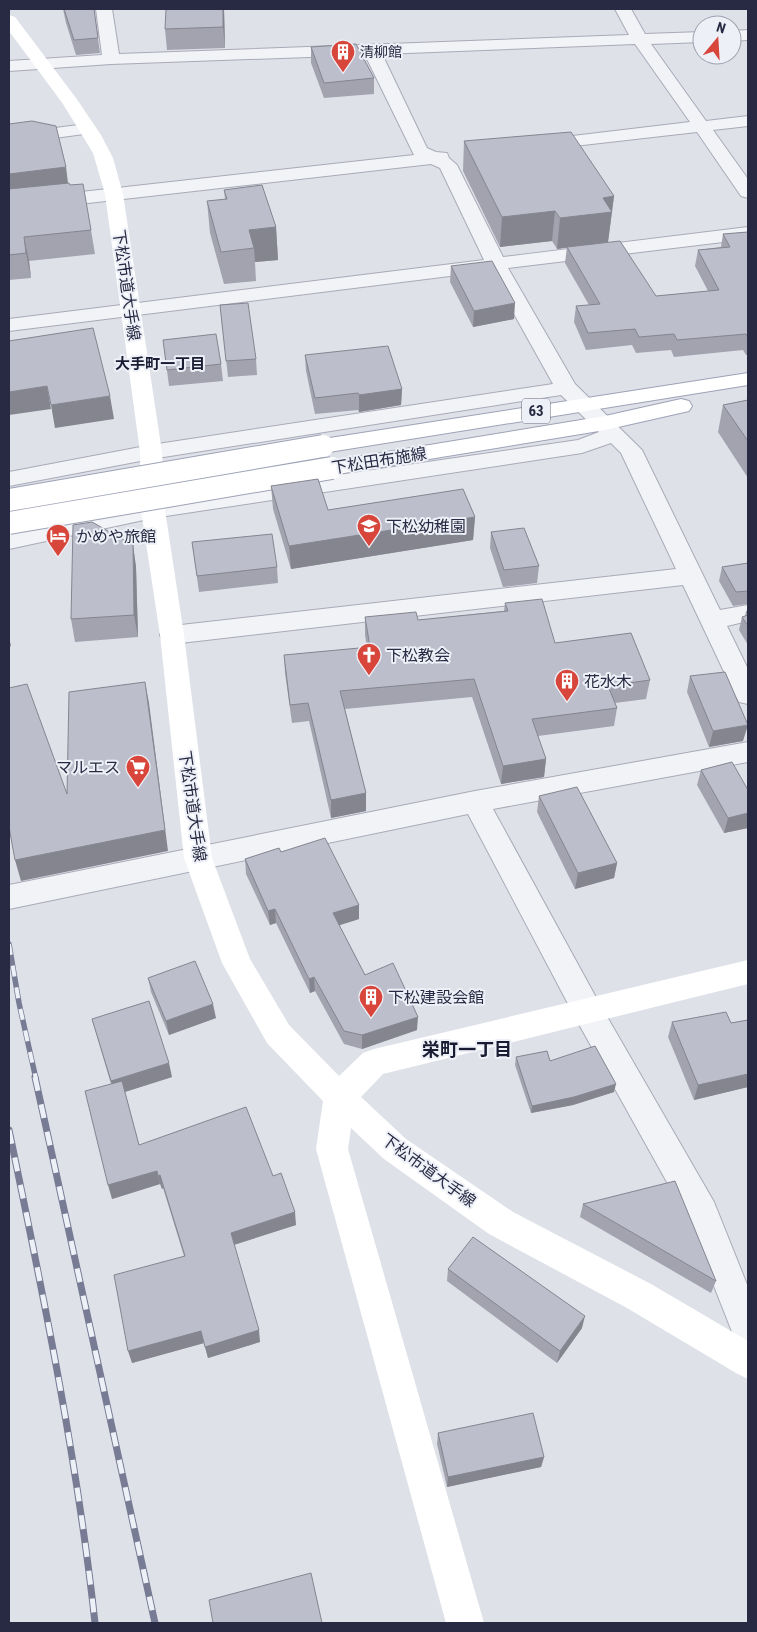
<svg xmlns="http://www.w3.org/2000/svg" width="757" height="1632" font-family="'Roboto Condensed','Noto Sans JP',sans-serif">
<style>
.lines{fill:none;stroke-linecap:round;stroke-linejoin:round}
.street-casing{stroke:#a8aab7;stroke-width:2}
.primary-casing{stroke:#9da2b6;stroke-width:2}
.street{fill:#f2f3f7;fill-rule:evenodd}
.secondary{fill:#fff;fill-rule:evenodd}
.primary{fill:#fff;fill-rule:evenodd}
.rail-far1-casing{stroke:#777c94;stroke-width:5.5}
.rail-casing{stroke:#777c94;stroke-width:7}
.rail-far1{stroke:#eef0f7;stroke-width:4;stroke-dasharray:11;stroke-linecap:butt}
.rail{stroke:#eef0f7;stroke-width:5;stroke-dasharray:14;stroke-linecap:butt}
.primary-bridge-casing{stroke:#9da2b6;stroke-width:24;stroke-linecap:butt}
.primary-bridge{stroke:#fff;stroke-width:22}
.wall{fill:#a2a3af}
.shaded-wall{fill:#84858f}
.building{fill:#bcbecc;stroke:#84858f}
.labels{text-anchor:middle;stroke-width:4;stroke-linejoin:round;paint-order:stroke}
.far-poi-label{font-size:14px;fill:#272a42;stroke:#eef0f7;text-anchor:start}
.far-neighbourhood-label{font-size:15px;font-weight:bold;fill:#191c32;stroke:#eef0f7}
.shield{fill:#eef0f7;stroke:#636578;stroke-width:1}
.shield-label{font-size:15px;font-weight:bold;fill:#272a42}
.street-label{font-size:16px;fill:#272a42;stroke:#eef0f7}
.poi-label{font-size:16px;fill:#272a42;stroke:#eef0f7;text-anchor:start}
.neighbourhood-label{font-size:18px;font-weight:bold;fill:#191c32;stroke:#eef0f7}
</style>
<rect width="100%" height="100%" fill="#dfe1e9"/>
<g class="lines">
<defs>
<g id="street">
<path d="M96,9h16l7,45 510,-19 -14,-26h16l14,25 57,-2v10l-51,2 55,77 42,-5v10l-35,4 35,49v19l-7,-2 -44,-64 -158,18 -6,-1 -3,-4 3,-4 6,-1 151,-18 -55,-78 -253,10 45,94 9,4 11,1 2,5 8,7 46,92 245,-30v12l-240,29 67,116 67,66 78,160 28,-5v16l-21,5 21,43v35l-9,-2 -4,-7 -52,-110 -511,59 -9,-3 -3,-6 3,-6 9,-3 504,-57 -55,-116 -10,-10 -29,10 -429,65 -144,31v-16l144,-31 425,-62 21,-8 -38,-37 -410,64 -142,27v-14l142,-27 402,-61 -63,-113 -481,60v-12l475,-59 -44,-92 -9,-4 -422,48v-12l405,-45 -49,-100 -254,9 -102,7v-10l93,-6z"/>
<path d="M748,30v10l-16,1v-10z"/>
<path d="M86,124l6,1 3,4 -3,4 -83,11v-10z"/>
<path d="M748,742v20l-255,47 105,192 116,201 34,85v60l-12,-5 -48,-122 -112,-201 -108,-205 -459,95v-24l466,-94z"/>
</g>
<g id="primary">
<path d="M748,373v12l-425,68 -8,-2 -3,-5 3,-5 8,-2z"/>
<path d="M681,399l8,2 3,5 -3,5 -84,19 -273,45 -8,-2 -3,-5 3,-5 8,-2 273,-45z"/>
</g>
</defs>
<!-- street casing -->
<use href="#street" class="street-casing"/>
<!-- primary casing -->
<use href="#primary" class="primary-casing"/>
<!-- street -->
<use href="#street" class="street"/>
<!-- secondary -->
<path class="secondary" d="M9,15l6,2 61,81 25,37 12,23 10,36 39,258 3,58 19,125 28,223 38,101 39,66 50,51 24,-23 11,-4 374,-89v24l-365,90 -22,23 45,42 107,73 138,72 97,57v38l-12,-6 -109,-65 -138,-74 -105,-75 -33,-31 -3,21 136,474h-38l-130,-474 7,-48 -56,-58 -45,-80 -38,-105 -24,-223 -19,-125 -1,-58 -35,-258 -12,-41 -30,-49 -54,-73z"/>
<!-- primary -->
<use href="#primary" class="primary"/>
<defs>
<path id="rail-far1" d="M9,944l10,59 17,76"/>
<g id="rail">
<path d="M35,1077l120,546"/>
<path d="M9,1130c34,164 68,327 86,493"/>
</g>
</defs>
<!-- rail-far1 casing -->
<use href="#rail-far1" class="rail-far1-casing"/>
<!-- rail casing -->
<use href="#rail" class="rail-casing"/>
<!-- rail-far1 -->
<use href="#rail-far1" class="rail-far1"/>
<!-- rail -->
<use href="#rail" class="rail"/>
<defs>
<g id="primary-bridge">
<path d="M9,500l314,-54"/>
<path d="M9,523l323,-55"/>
</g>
</defs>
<!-- primary-bridge casing -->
<use href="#primary-bridge" class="primary-bridge-casing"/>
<!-- primary-bridge -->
<use href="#primary-bridge" class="primary-bridge"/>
</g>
<!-- wall -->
<g class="wall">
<path d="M63,9h31l6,44 -24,2 -10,-32z"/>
<path d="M224,9l1,39 -58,2 -2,-21z"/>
<path d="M311,47l63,31v16l-50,4 -13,-35z"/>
<path d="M9,124l61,61 21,45 4,24 -66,7 2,17 -22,2z"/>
<path d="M464,141l150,55 -6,46 48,54 52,-5 -13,-25 3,-16 23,-3 2,-13 25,-2v123h-2l-3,-5 -69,7 -3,-7 -35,3 -4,-8 -46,5 -12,-28 2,-16 13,-1 -24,-42 2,-16 -10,2 -5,-8 -52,6 -37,-76z"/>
<path d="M224,190l52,37 2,33 -23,2 1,19 -32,3 -14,-51 -3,-32 18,-2z"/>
<path d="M451,266l63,53 -41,8 -23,-45z"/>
<path d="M220,305l36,54 1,16 -29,2z"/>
<path d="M163,340l58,24 2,17 -54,5z"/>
<path d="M305,355l97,34 -1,16 -42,7 -1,-2 -43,4 -9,-43z"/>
<path d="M748,400v78l-30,-46 5,-27z"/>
<path d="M271,486l57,24 147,7 -2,23 -182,29 -18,-60z"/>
<path d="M491,532l48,34 -2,17 -34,4 -13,-39z"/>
<path d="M192,542l85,25 1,16 -79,9z"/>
<path d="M133,545l3,22 2,70 -63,5 -4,-23z"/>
<path d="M748,563v41l-15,2 -14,-25 3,-14z"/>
<path d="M505,603l50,40 95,37 -4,19 -31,4 2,5 -3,18 -76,10 8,23 -2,18 -43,7 -29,-87 -127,12 21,84v18l-35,7 -22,-97 -17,2 -7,-50 -1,-18 83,-7 -2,-13v-18l53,3 86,-9z"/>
<path d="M748,610v35l-9,-15 3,-13 3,-1 1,-5z"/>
<path d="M690,676l53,65 -34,6 -22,-55z"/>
<path d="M701,770l47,20v38l-24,5 -27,-48z"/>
<path d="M539,796l78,67 -3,15 -39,11 -38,-77z"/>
<path d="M281,852l78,53v14l-20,6 26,50 52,55 -55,19 -18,-5 -29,-53 -5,2 -34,-70 -6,2 -24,-51 -1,-15z"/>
<path d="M148,978l68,40 -47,17 -18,-43z"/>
<path d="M92,1019l80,58 -47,15 14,53 134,31 23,49 -62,20 26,97 -52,16 -4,-15 -72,20 52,-107 -21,-68 -1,1 -2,-5 -48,15 -1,-115z"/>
<path d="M748,1020v67l-54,13 -26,-63 4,-15 59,1z"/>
<path d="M516,1057l34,4 64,31 -41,13 -42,8 -16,-48z"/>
<path d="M583,1204l133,77 -5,12 -131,-76z"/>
<path d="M448,1269l134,59 -25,35 -110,-82z"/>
<path d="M438,1433l106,24 -3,10 -94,20 -10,-43z"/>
</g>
<!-- shaded-wall -->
<g class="shaded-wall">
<path d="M223,9h1l1,39 -2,-21z"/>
<path d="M66,167l3,24 -60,7v-24z"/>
<path d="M614,196l-6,46 -51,7 3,-31 43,-20z"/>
<path d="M555,211l-3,30 -52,6 2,-30z"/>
<path d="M276,227l2,33 -23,2 -1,-14 -5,-18z"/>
<path d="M24,237l5,24 2,17 -5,-25z"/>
<path d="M515,303l-1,16 -41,8 1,-16z"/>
<path d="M47,386l4,23 -42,6v-23z"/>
<path d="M402,389l-1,16 -42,7v-17z"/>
<path d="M110,396l4,23 -59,9 -4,-23z"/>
<path d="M475,517l-2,23 -182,29 -2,-23z"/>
<path d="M133,545l3,22 2,70 -4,-22z"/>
<path d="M9,637l2,9 -2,1z"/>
<path d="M145,682l4,21 19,148 -147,30 -6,-21 150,-30z"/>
<path d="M748,725l-5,16 -34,6 4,-16z"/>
<path d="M546,759l-2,18 -43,7 2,-18z"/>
<path d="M366,793v18l-35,7v-18z"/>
<path d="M748,813v15l-24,5 4,-15z"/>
<path d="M617,863l-3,15 -39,11 3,-16z"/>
<path d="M359,905v14l-25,8 -1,-14z"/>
<path d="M275,909l1,14 -6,2 -2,-14z"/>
<path d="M314,977l1,14 -5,2 -1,-14z"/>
<path d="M213,1004l3,14 -47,17 -3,-14z"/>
<path d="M418,1017l-1,13 -55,19v-14z"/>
<path d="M169,1063l3,14 -57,18 -4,-14z"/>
<path d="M748,1074v13l-54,13 4,-15z"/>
<path d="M616,1084l-2,8 -41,13 -42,8 1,-7z"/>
<path d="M157,1171l3,13 -48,15 -4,-14z"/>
<path d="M160,1175l3,13 -1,1 -4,-13z"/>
<path d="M295,1212l1,13 -63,20 -2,-12z"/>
<path d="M585,1316l-3,12 -25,35 3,-12z"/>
<path d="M259,1330l1,12 -52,16 -3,-11z"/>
<path d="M201,1331l3,12 -72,20 -4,-12z"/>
<path d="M544,1457l-3,10 -94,20 1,-10z"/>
</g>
<!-- building -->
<g class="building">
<path d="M64,9h30l4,29 -24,2z"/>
<path d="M166,9h57v18l-58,2z"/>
<path d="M356,44l18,34 -50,5 -13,-36z"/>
<path d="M32,121l24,5 10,41 -57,7v-50z"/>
<path d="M571,132l43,64 -11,2 9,14 -52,6 -5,-7 -53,6 -38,-76z"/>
<path d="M69,183l1,2 13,-1 8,46 -67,7 2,16 -17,2v-66z"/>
<path d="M262,185l14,42 -27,3 5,18 -33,4 -14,-51 20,-2 -3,-9z"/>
<path d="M748,232v105l-2,-3 -69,6 -3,-6 -35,3 -4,-8 -47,4 -12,-27 24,-2 -33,-57 53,-6 36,55 63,-6 -21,-40 32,-3 -7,-13z"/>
<path d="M492,261l23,42 -41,8 -23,-45z"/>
<path d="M248,303l8,56 -30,2 -6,-56z"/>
<path d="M93,328l17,68 -59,9 -4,-19 -38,6v-51z"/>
<path d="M216,334l5,30 -54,6 -4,-30z"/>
<path d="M388,346l14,43 -43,6 -1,-2 -43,5 -10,-43z"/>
<path d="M748,400v41l-25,-36z"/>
<path d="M318,479l10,31 135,-21 12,28 -186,29 -18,-60z"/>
<path d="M92,522l41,23 1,70 -63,4 2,-94z"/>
<path d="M524,528l15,38 -35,4 -13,-38z"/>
<path d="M272,534l5,33 -80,9 -5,-34z"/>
<path d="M748,563v28l-12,1 -14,-25z"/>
<path d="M542,599l13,44 76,-10 19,47 -42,6 9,22 -85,11 14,40 -43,7 -29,-87 -134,12 26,102 -35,7 -23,-97 -18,2 -6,-50 86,-8 -5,-30 51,-5 2,8 90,-9 -3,-8z"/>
<path d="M748,615v11l-6,-9z"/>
<path d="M725,672l23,53 -35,6 -23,-55z"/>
<path d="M145,682l20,148 -150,30 -6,-33v-139l18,-4 40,110 2,-102z"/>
<path d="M732,762l16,28v23l-20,5 -27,-48z"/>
<path d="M577,787l40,76 -39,10 -39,-77z"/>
<path d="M325,838l34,67 -26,8 32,62 28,-12 25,54 -56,18 -18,-4 -30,-54 -5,2 -34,-70 -7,2 -23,-52 34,-11 2,4z"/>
<path d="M195,961l18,43 -47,17 -18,-43z"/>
<path d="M149,1001l20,62 -58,18 -19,-62z"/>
<path d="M726,1012l5,11 17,-3v54l-50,11 -26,-63z"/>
<path d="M595,1046l21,38 -42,13 -42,9 -16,-49 31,-6 3,10z"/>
<path d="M122,1081l17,64 107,-38 27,69 8,-3 14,39 -64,21 28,97 -54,17 -4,-16 -73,20 -14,-76 71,-19 -25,-81 -2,1 -1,-5 -49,14 -23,-94z"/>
<path d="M675,1181l41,100 -133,-77z"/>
<path d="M473,1237l112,79 -25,35 -112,-82z"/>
<path d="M533,1413l11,44 -96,20 -10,-44z"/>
<path d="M311,1573l11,50h-109l-4,-23z"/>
</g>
<!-- icons -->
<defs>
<symbol id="building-pin" viewBox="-11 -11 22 30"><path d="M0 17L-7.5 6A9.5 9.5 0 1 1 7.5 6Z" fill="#d8453a" stroke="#eef0f7"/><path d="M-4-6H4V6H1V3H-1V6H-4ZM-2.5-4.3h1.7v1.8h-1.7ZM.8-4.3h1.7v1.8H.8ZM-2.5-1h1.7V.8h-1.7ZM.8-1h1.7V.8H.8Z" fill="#fff"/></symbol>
<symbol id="school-pin" viewBox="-11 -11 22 30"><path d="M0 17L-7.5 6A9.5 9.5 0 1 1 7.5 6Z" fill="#d8453a" stroke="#eef0f7"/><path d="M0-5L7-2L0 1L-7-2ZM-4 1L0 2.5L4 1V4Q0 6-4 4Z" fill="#fff"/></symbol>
<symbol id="hotel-pin" viewBox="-11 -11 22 30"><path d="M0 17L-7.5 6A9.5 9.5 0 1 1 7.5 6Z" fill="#d8453a" stroke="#eef0f7"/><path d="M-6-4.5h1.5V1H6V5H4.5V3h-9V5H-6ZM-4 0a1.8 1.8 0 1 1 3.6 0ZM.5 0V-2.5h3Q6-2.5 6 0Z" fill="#fff"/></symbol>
<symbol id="church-pin" viewBox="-11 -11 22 30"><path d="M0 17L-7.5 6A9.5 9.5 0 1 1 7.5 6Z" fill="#d8453a" stroke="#eef0f7"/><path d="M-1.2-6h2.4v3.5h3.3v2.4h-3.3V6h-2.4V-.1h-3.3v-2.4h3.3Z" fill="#fff"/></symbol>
<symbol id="supermarket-pin" viewBox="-11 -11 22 30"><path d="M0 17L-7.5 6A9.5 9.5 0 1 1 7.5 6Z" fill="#d8453a" stroke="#eef0f7"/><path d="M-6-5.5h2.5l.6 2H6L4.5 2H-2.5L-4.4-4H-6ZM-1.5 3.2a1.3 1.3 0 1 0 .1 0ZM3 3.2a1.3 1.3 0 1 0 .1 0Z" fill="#fff"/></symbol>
</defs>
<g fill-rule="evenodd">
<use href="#building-pin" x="329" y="38" width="28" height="38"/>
<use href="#school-pin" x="355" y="512" width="28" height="38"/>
<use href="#hotel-pin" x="44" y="522" width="28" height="38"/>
<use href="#church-pin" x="355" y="641" width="28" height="38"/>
<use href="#building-pin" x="553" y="667" width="28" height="38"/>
<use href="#supermarket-pin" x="124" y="753" width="28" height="38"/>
<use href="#building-pin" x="357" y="983" width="28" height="38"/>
</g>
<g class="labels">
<!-- far-poi labels -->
<g class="far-poi-label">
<text x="360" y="57">清柳館</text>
</g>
<!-- far-neighbourhood labels -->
<g class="far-neighbourhood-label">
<text x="160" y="369">大手町一丁目</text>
</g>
<!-- shield labels -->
<rect class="shield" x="522" y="398.5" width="28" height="25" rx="4"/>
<g class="shield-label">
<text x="536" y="416">63</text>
</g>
<!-- street labels -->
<g class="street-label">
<text transform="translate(127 285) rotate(82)" y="6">下松市道大手線</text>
<text transform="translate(379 460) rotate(-9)" y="6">下松田布施線</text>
<text transform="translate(193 806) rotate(82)" y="6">下松市道大手線</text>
<text transform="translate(429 1170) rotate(36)" y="6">下松市道大手線</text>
</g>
<!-- poi labels -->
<g class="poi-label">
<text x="386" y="532">下松幼稚園</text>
<text x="76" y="542">かめや旅館</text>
<text x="386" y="661">下松教会</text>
<text x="584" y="687">花水木</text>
<text x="120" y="773" text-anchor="end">マルエス</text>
<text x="388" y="1003">下松建設会館</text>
</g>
<!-- neighbourhood labels -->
<g class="neighbourhood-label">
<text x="467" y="1056">栄町一丁目</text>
</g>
</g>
<!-- border -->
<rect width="757" height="1632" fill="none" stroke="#272a42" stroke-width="20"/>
<!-- north arrow -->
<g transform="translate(717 40) rotate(18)"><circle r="24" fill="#eef0f7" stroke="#9ea1af"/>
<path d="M0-4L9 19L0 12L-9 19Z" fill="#d8453a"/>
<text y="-8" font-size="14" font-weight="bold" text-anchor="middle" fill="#272a42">N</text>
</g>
</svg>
